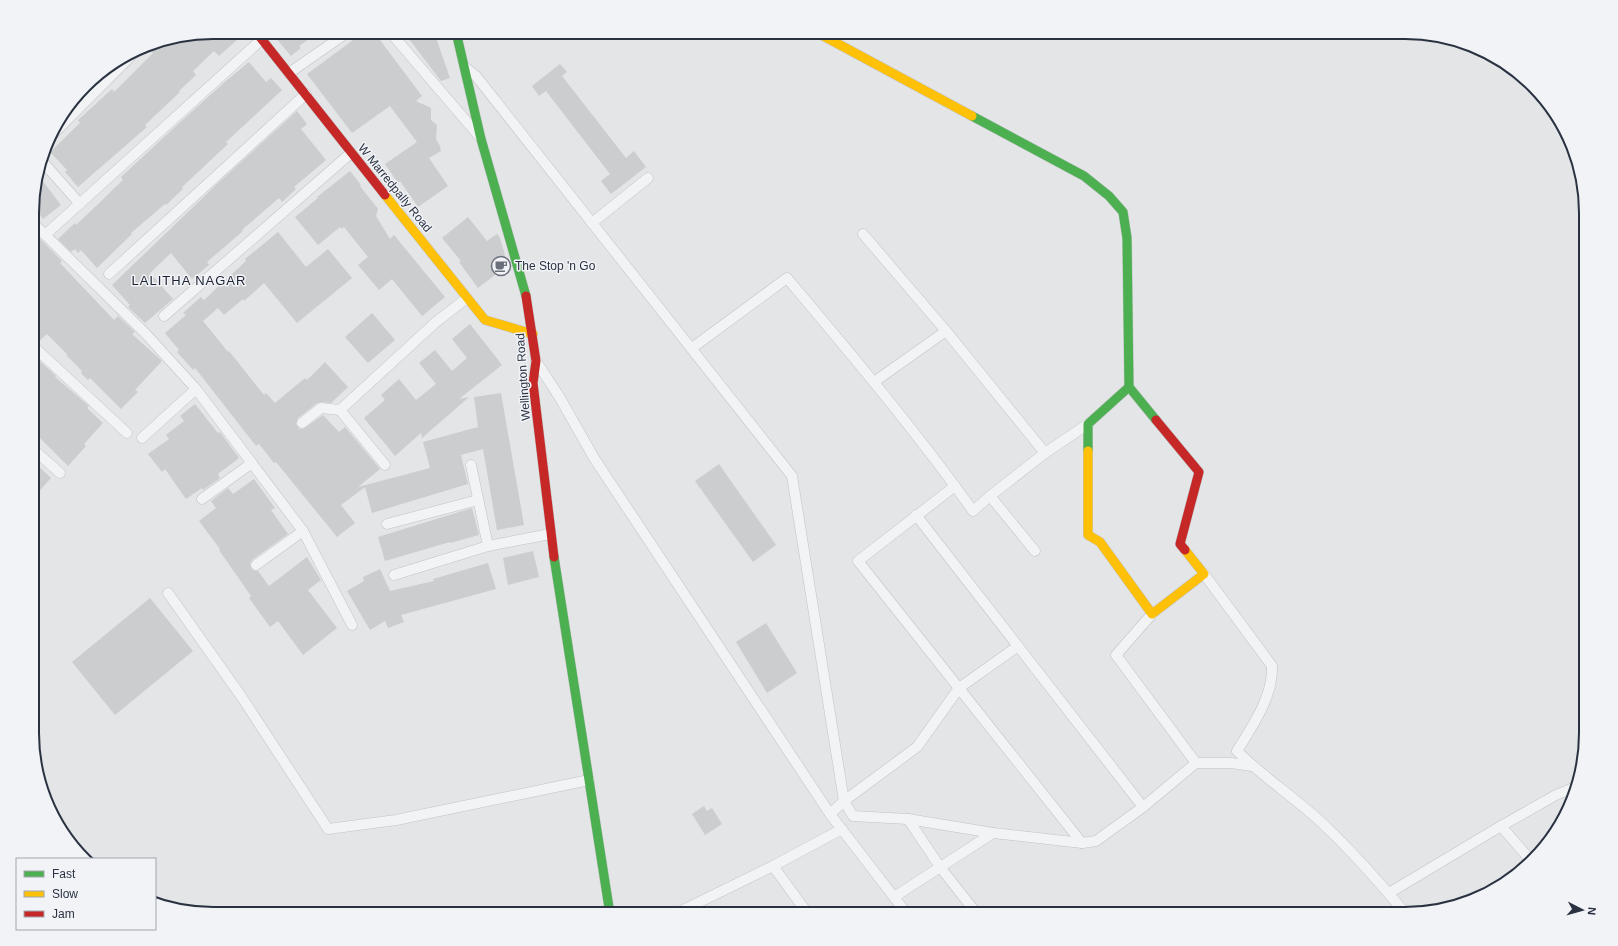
<svg xmlns="http://www.w3.org/2000/svg" width="1618" height="946" font-family="Helvetica,sans-serif">
<style>
.building{fill:#cbcdcf}
.lines{fill:none;stroke-linecap:round;stroke-linejoin:round}
.street-casing{stroke:#c1c3c5;stroke-width:11}
.fast-casing{stroke:#c1c3c5;stroke-width:10}
.slow-casing{stroke:#c1c3c5;stroke-width:10}
.jam-casing{stroke:#c1c3c5;stroke-width:10}
.street{stroke:#f2f3f5;stroke-width:10}
.fast{stroke:#4caf50;stroke-width:9}
.slow{stroke:#ffc107;stroke-width:9}
.jam{stroke:#c62828;stroke-width:9}
.labels{text-anchor:middle;stroke-width:3;stroke-linejoin:round;paint-order:stroke}
.street-label{font-size:12px;fill:#2a3241;stroke:#f1f3f7}
.poi-label{font-size:12px;fill:#2a3241;stroke:#f1f3f7;text-anchor:start}
.neighbourhood-label{font-size:13px;letter-spacing:1px;fill:#1c2332;stroke:#f1f3f7}
.rim{fill:none;stroke:#2a3241;stroke-width:2}
</style>
<rect width="100%" height="100%" fill="#e3e5e7"/>
<!-- building -->
<g class="building">
<path d="M213,32h18l7,7 -19,17 -5,-5 -21,20 3,4 -17,16 1,1 -35,33 2,2 -69,60 -13,-15 2,-2 -17,-18 30,-29 -2,-3 34,-31 2,3 39,-39 -2,-1 11,-10z"/>
<path d="M281,32h38l-20,14 2,2 -10,8 -16,-19z"/>
<path d="M364,32h10l48,64 -6,5 15,7v12l6,5 -1,14 4,7 1,5 -12,7 19,28 -30,21 -18,-26 -2,2 -13,-19 32,-22 -27,-36 -38,27 -45,-59z"/>
<path d="M414,32h20l16,46 -9,3 -35,-46z"/>
<path d="M249,62l17,20 5,-4 11,12 -56,52 2,2 -46,43 1,2 -17,16 -1,-1 -34,29 1,1 -35,34 -16,-18 -3,3 -3,-4 -4,3 -13,-13 17,-16 1,2 20,-19 27,-26 -2,-3 56,-52 50,-45z"/>
<path d="M560,64l7,8 -5,4 64,82 8,-7 12,16 -35,27 -10,-13 9,-7 -64,-83 -7,5 -7,-10z"/>
<path d="M297,111l10,13 -6,5 25,31 -32,27 2,2 -14,13 -3,-4 -37,32 1,1 -36,31 2,3 -17,14 -21,-26 -21,20 23,26 -28,24 -17,-16 2,-2 -18,-20 105,-101z"/>
<path d="M350,171l11,14 -1,1 18,23 -2,7 14,23 4,-4 51,62 -23,19 -30,-37 -13,11 -21,-25 10,-8 -24,-30 -2,2 -2,-2 -22,18 -23,-28 23,-19 -1,-1z"/>
<path d="M38,175l23,30 -18,14 -9,-12v-18z"/>
<path d="M468,217l19,24 10,-7 3,4 5,17 -2,2 5,8 -30,23 -19,-26 2,-1 -19,-23z"/>
<path d="M278,232l28,35 22,-18 24,29 -55,45 -33,-40 -20,18 -1,-2 -19,16 -6,-7 -15,13 25,31 1,-1 35,44 2,-2 9,10 30,-25 2,2 18,-18 23,25 -17,16 -9,-1 -5,1 -19,15 -2,6 3,5h4l20,-14 16,17 6,-5 35,42 -22,18 72,-19 -7,-26 55,-15 -4,-30 27,-4 23,132 -27,5 -14,-81 -22,6 7,29 -96,29 -7,-26 -24,18 14,18 -18,14 -61,-75 -2,1 -15,-19 -3,2 -61,-78 -2,2 -16,-18 2,-2 -14,-17 21,-18 -3,-2 18,-16 3,3 42,-39 -1,-2z"/>
<path d="M39,238l23,23 -2,2 54,57 4,-4 17,16 -3,2 30,27 -27,29 3,2 -17,17 -31,-31 -2,2 -7,-7 1,-2 -16,-16 1,-1 -20,-20 -9,8 -4,-1v-97z"/>
<path d="M372,313l23,27 -27,23 -23,-26z"/>
<path d="M470,324l32,41 -43,34 10,-2 -47,41 -1,-5 -26,23 -31,-38 21,-18 -4,-5 18,-16 17,21 20,-16 -17,-21 16,-13 17,21 15,-13 -15,-19z"/>
<path d="M34,356l22,20 -1,1 34,29 -2,2 16,15 -19,21 2,2 -18,20 -34,-34z"/>
<path d="M195,404l23,29 2,-1 19,26 -21,16 2,4 -17,12 -1,-2 -16,11 -21,-30 -3,3 -14,-18 21,-15 -3,-4 18,-14 -4,-5z"/>
<path d="M34,462l17,16 -17,19z"/>
<path d="M719,464l57,81 -23,17 -58,-81z"/>
<path d="M254,479l21,29 -4,2 17,24 -36,26 -2,3 1,5 3,3h4l11,15 38,-29 14,23 -13,10 29,38 -34,27 -25,-34 -8,6 -21,-29 2,-2 -32,-46 1,-1 -21,-28 17,-13 -5,-7 17,-13 5,6z"/>
<path d="M472,508l7,27 -29,8v-1l-65,19 -7,-24z"/>
<path d="M533,551l6,26 -31,8 -5,-27z"/>
<path d="M488,563l8,26 -95,26 3,7 -16,6 -3,-7 -15,9 -23,-39 17,-10 -1,-4 17,-8 10,22 44,-10 -1,-2z"/>
<path d="M150,598l43,53 -78,64 -43,-53z"/>
<path d="M766,623l31,50 -30,20 -31,-51z"/>
<path d="M704,806l3,5 5,-3 10,16 -17,11 -13,-21z"/>
</g>
<g class="lines">
<defs>
<g id="street">
<path d="M390,32l89,104"/>
<path d="M465,67l11,9 316,400 52,325 73,-54 42,-59 59,-42"/>
<path d="M289,73l59,-41"/>
<path d="M49,138l90,-90"/>
<path d="M42,161l38,43"/>
<path d="M592,223l56,-45"/>
<path d="M34,224l111,109 51,56 107,142 49,94"/>
<path d="M863,234l83,97 99,122"/>
<path d="M45,235l217,-196"/>
<path d="M109,274l197,-180"/>
<path d="M164,316l187,-163"/>
<path d="M34,347l93,86"/>
<path d="M692,348l95,-70c64,76 128,152 186,233l17,-15"/>
<path d="M536,361l24,37 34,60 236,356 77,100"/>
<path d="M874,382l72,-51"/>
<path d="M340,410l45,55"/>
<path d="M302,423l19,-15 19,2 96,-88 31,-24"/>
<path d="M142,438l54,-49"/>
<path d="M34,450l26,23"/>
<path d="M471,465l17,81"/>
<path d="M955,486l-97,75 224,282"/>
<path d="M202,499l50,-36"/>
<path d="M916,515l227,292"/>
<path d="M387,524l91,-24"/>
<path d="M1035,551l-45,-55 55,-43 43,-29"/>
<path d="M256,565l47,-34"/>
<path d="M1204,574l68,92c1,31 -19,59 -35,85 26,26 57,46 84,71 30,28 59,61 85,92"/>
<path d="M394,575l94,-29 62,-12"/>
<path d="M168,593l73,103 87,133 68,-9 193,-40"/>
<path d="M1152,614l-36,41 80,108"/>
<path d="M830,814l14,-13 9,15 55,3 85,14 89,10 14,-2 47,-34 53,-44h35l21,3"/>
<path d="M908,819l32,48 37,47"/>
<path d="M1501,826l31,36"/>
<path d="M1389,893l112,-67 55,-31 17,-7"/>
<path d="M894,897l99,-64"/>
<path d="M675,914l98,-48"/>
<path d="M808,914l-35,-48 69,-37"/>
</g>
<g id="fast">
<path d="M456,32l25,107 45,157"/>
<path d="M972,116l112,60 25,20 14,16 4,26 2,149 27,33"/>
<path d="M1088,451v-27l41,-37"/>
<path d="M554,557l56,357"/>
</g>
<g id="slow">
<path d="M816,32l156,84"/>
<path d="M385,195l100,125 48,14"/>
<path d="M1088,451v84l12,7 52,72 52,-40 -19,-24"/>
</g>
<g id="jam">
<path d="M256,32l129,163"/>
<path d="M526,296l10,65 -3,22 21,174"/>
<path d="M1156,420l43,52 -19,72 5,6"/>
</g>
</defs>
<!-- street casing -->
<use href="#street" class="street-casing"/>
<!-- fast casing -->
<use href="#fast" class="fast-casing"/>
<!-- slow casing -->
<use href="#slow" class="slow-casing"/>
<!-- jam casing -->
<use href="#jam" class="jam-casing"/>
<!-- street -->
<use href="#street" class="street"/>
<!-- fast -->
<use href="#fast" class="fast"/>
<!-- slow -->
<use href="#slow" class="slow"/>
<!-- jam -->
<use href="#jam" class="jam"/>
</g>
<!-- icons -->
<defs>
<symbol id="cafe-ring" viewBox="-11 -11 22 22"><circle r="9.5" fill="#f1f3f7" stroke="#6b717b" stroke-width="1.5"/><path d="M-5.5-4.5H6V0H3Q3 3.5 0 3.5H-2.5Q-5.5 3.5-5.5 0ZM3-3.2v2h1.7v-2ZM-6 4.5H4V6H-6Z" fill="#6b717b"/></symbol>
</defs>
<g fill-rule="evenodd">
<use href="#cafe-ring" x="490" y="255" width="22" height="22"/>
</g>
<g class="labels">
<!-- street labels -->
<g class="street-label">
<text transform="translate(395 188) rotate(51)" y="4">W Marredpally Road</text>
<text transform="translate(523 377) rotate(-94)" y="4">Wellington Road</text>
</g>
<!-- poi labels -->
<g class="poi-label">
<text x="515" y="270">The Stop 'n Go</text>
</g>
<!-- neighbourhood labels -->
<g class="neighbourhood-label">
<text x="189" y="285">LALITHA NAGAR</text>
</g>
</g>
<!-- crop -->
<path d="M0 0H1618V946H0ZM213 39H1405A174 174 0 0 1 1579 213V733A174 174 0 0 1 1405 907H213A174 174 0 0 1 39 733V213A174 174 0 0 1 213 39Z" fill="#f1f3f7" fill-rule="evenodd"/>
<path class="rim" d="M213 39H1405A174 174 0 0 1 1579 213V733A174 174 0 0 1 1405 907H213A174 174 0 0 1 39 733V213A174 174 0 0 1 213 39Z"/>
<!-- legend -->
<rect x="16" y="858" width="140" height="72" fill="#f1f3f7" stroke="#a1a6ae"/>
<rect x="24" y="871" width="20" height="6" fill="#4caf50" stroke="#a1a6ae"/>
<text x="52" y="878" font-size="12" fill="#2a3241">Fast</text>
<rect x="24" y="891" width="20" height="6" fill="#ffc107" stroke="#a1a6ae"/>
<text x="52" y="898" font-size="12" fill="#2a3241">Slow</text>
<rect x="24" y="911" width="20" height="6" fill="#c62828" stroke="#a1a6ae"/>
<text x="52" y="918" font-size="12" fill="#2a3241">Jam</text>
<!-- north arrow -->
<g transform="translate(1582 910) rotate(96)" stroke="#f1f3f7" stroke-width="3" paint-order="stroke">
<path d="M0-3L7 15L0 10L-7 15Z" fill="#2a3241"/>
<text y="-6" font-size="11" font-weight="bold" text-anchor="middle" fill="#2a3241">N</text>
</g>
</svg>
